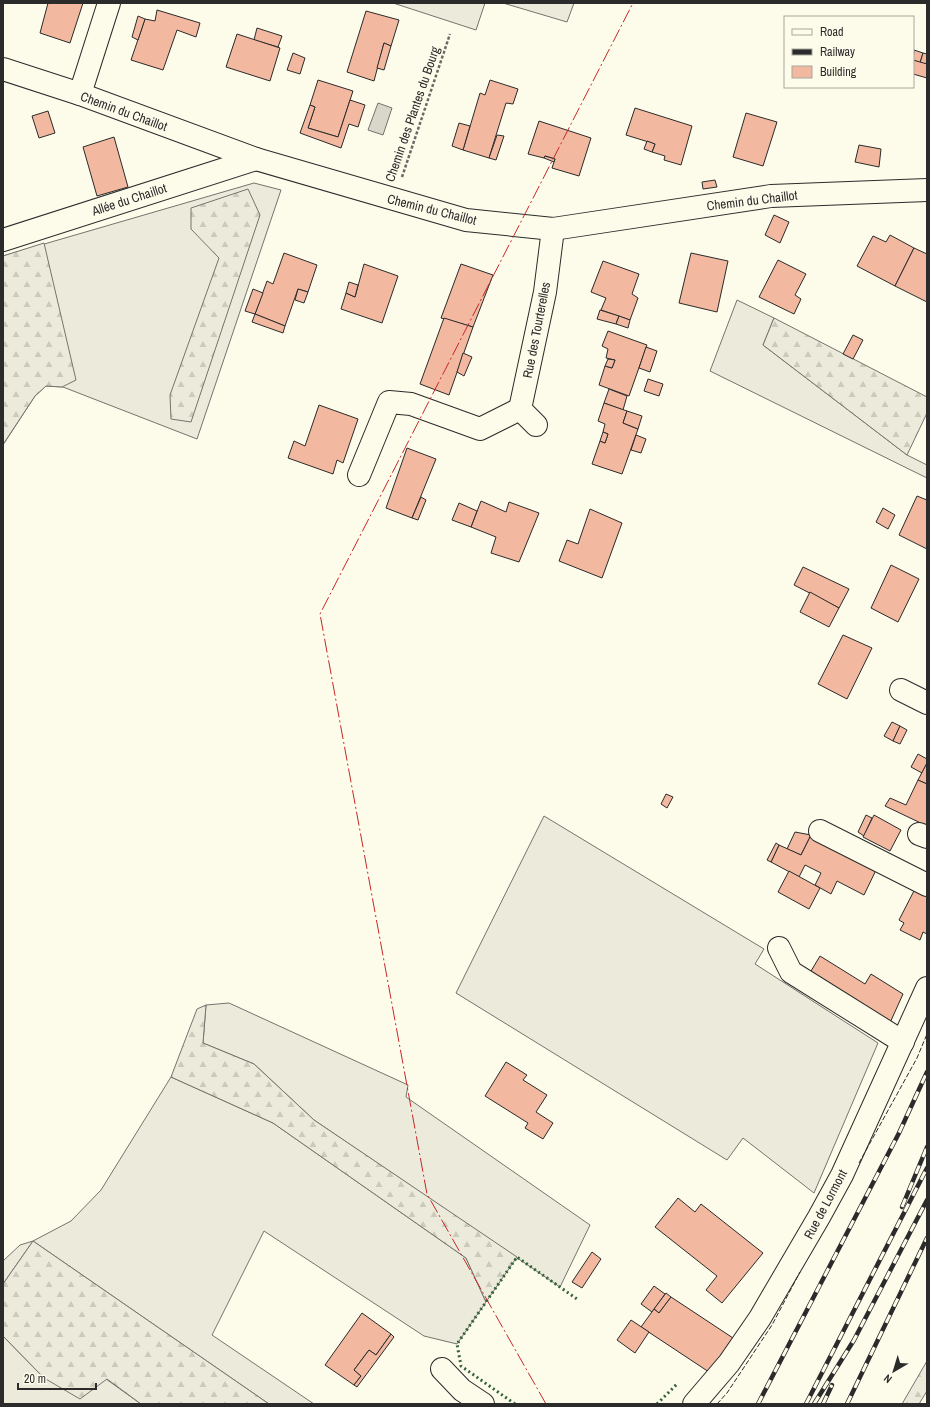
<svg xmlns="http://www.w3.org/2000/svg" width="930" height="1407" font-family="'Archivo Narrow',sans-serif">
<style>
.grass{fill:#ecebdb;stroke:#74746e}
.forest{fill:url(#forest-firs);stroke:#74746e}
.water{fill:#d8d7c9;stroke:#74746e}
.building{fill:#f2b8a0;stroke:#2b2b2b}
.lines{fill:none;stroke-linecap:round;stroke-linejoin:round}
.minor-casing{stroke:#2b2b2b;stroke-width:24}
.major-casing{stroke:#2b2b2b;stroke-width:24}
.path{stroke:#6a6964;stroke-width:2.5;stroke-dasharray:3 2;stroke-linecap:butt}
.minor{stroke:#fdfbea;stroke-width:22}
.major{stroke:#fdfbea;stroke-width:22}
.rail-casing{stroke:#2b2b2b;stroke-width:4.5}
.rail{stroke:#fdfbea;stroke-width:3;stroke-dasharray:9;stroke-linecap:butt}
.hedge{stroke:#34623c;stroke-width:3;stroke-dasharray:2 3;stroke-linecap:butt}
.fence{stroke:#2b2b2b;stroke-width:1;stroke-dasharray:5 2;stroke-linecap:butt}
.power{stroke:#c62828;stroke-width:1;stroke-dasharray:14 3 2 3;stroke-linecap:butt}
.labels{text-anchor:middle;stroke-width:3;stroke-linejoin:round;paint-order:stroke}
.street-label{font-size:13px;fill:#2b2b2b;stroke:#fdfbea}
</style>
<defs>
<pattern id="forest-firs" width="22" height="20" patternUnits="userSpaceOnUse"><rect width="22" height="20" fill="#ecebdb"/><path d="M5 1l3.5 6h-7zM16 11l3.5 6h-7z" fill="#cbcabc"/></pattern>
</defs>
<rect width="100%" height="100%" fill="#fdfbea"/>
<!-- grass -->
<g class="grass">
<path d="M393,3h92l-9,27z"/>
<path d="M503,3h71l-7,19z"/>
<path d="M254,183l27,7 -84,249 -134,-52 -17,-1 -11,10 -32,49v-189z"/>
<path d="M737,300l37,18 -11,27 144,110 20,10v13l-217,-107z"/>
<path d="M544,816l220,133 -9,15 123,79 -64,150 -71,-55 -16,22 -271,-167z"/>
<path d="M229,1003l179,82 -2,12 184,128 -30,62 -246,-167 -60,-56 -51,-21 3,-38z"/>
<path d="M171,1077l102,46 193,135 20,44 -29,42 -33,-8 -160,-105 -52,104 102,69h-45l-236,-163 -30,43v-23l17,-16 13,-4 38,-20 30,-31z"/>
<path d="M3,1336l41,42 62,1 35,25h-138z"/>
</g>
<!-- forest -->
<g class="forest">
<path d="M248,189l12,26 -69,207 -20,-3 -1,-24 49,-137 -28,-29v-21z"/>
<path d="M44,243l32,137 -14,7 -16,-1 -11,10 -31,47h-1v-187z"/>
<path d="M774,318l153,79v16l-20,42 -144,-110z"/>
<path d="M206,1005l-3,38 51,21 60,56 203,137 -31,45 -20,-44 -193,-135 -102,-46 26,-68z"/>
<path d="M33,1241l236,163h-128l-34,-25 -27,20 -36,-21 -41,-42v-52z"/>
<path d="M927,1361v30l-8,13h-17z"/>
</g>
<!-- water -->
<path class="water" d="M378,103l14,5 -9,27 -15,-5z"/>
<!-- building -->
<g class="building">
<path d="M48,3h35l-13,40 -30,-10z"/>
<path d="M157,10l43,13 -4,14 -19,-7 -14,40 -32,-10 14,-41 10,2z"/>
<path d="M366,11l33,9 -8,26 -7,-3 -10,38 -27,-9z"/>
<path d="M138,16l7,3 -7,21 -6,-3z"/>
<path d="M257,28l25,8 -4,11 -24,-7z"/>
<path d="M237,34l43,14 -10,33 -44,-14z"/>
<path d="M384,43l7,3 -7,24 -7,-2z"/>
<path d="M914,50l9,3 -3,10 -7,-3z"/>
<path d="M293,53l12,5 -5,16 -13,-4z"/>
<path d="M923,53l4,1v10l-7,-1z"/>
<path d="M913,60l14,4v14l-14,-4z"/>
<path d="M318,80l35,11 -15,46 -30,-9 7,-21 -5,-2z"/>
<path d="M490,80l28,9 -5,15 -7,-1 -17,55 -26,-8 17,-57 5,2z"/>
<path d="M350,100l15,5 -7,22 -9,-3 -8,24 -41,-15 10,-28 5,2 -7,21 30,9z"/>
<path d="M635,108l57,18 -11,39 -17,-5 1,-4 -13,-4 3,-8 -29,-9z"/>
<path d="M48,111l7,22 -16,5 -7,-22z"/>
<path d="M746,113l31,9 -14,44 -30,-9z"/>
<path d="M539,121l52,17 -12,38 -27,-8 3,-9 -10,-3 -1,2 -16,-4z"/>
<path d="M459,123l11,3 -7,24 -11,-4z"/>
<path d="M497,135l7,1 -8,24 -7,-2z"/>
<path d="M114,137l14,50 -31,9 -14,-49z"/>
<path d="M647,141l8,3 -3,8 -8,-3z"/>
<path d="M859,145l22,4 -2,18 -24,-5z"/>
<path d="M545,156l10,3 -1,3 -10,-4z"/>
<path d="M715,180l2,7 -14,2 -1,-7z"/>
<path d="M774,215l15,7 -9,21 -15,-8z"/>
<path d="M890,235l24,13 -19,38 -38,-20 16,-30 13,6z"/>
<path d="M914,248l13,6v48l-32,-16z"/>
<path d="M284,253l33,12 -9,27 -10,-3 -13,37 -30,-12 12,-33 6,3z"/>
<path d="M691,253l37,8 -11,51 -38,-9z"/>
<path d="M778,260l28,14 -11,21 6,4 -7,15 -35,-17z"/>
<path d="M603,261l36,13 -7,20 6,4 -8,22 -29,-10 5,-12 -15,-6z"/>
<path d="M364,264l34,12 -16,47 -41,-14 5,-16 9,4z"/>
<path d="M461,264l32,11 -20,52 -32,-9z"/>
<path d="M349,282l9,3 -3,12 -9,-4z"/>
<path d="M253,289l10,4 -8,21 -10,-3z"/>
<path d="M298,289l10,3 -4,11 -9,-3z"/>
<path d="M600,310l19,6 -3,8 -19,-5z"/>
<path d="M255,314l30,12 -2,7 -31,-11z"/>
<path d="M619,316l11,4 -2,8 -12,-4z"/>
<path d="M444,318l29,9 -24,68 -29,-11z"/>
<path d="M608,331l39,14 -18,51 -30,-11 6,-19 7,2 3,-8 -9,-2 2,-9 -6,-3z"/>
<path d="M853,335l10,5 -10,19 -10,-5z"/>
<path d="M646,347l11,4 -7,21 -11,-4z"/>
<path d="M463,353l9,4 -8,19 -7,-4z"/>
<path d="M608,359l7,1 -3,8 -7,-2z"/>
<path d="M648,379l15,5 -4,12 -15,-5z"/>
<path d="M609,389l18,7 -4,14 -19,-7z"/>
<path d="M604,403l23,8 -4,12 15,6 -16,45 -30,-10 8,-23 5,2 3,-9 -5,-2 2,-8 -7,-3z"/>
<path d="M319,405l39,14 -15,44 -6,-3 -4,14 -45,-16 6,-17 11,5z"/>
<path d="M627,411l15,5 -4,13 -15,-6z"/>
<path d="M603,432l5,2 -3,9 -5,-2z"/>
<path d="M636,435l10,4 -5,14 -10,-3z"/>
<path d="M407,448l29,11 -24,59 -26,-10z"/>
<path d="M917,496l10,4v49l-28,-14z"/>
<path d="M421,497l5,3 -8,20 -6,-2z"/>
<path d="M481,501l25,11 3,-10 30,11 -20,49 -28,-9 5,-16 -25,-10z"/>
<path d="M459,503l18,8 -6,16 -19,-7z"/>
<path d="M883,508l12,7 -7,14 -12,-7z"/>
<path d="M590,509l32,14 -20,55 -43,-17 8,-21 11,4z"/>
<path d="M891,565l28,14 -21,43 -27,-14z"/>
<path d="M803,567l46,22 -10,19 -45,-23z"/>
<path d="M810,592l29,16 -10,19 -29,-15z"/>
<path d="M843,635l29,13 -25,51 -29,-15z"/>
<path d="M892,722l8,4 -7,15 -9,-5z"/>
<path d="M900,726l7,4 -7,14 -7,-3z"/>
<path d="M918,754l9,5v4l-5,10 -11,-6z"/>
<path d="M927,763v21l-9,-4z"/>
<path d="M918,780l9,4v42l-42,-20 5,-8 16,7z"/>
<path d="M666,794l7,3 -6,11 -6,-4z"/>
<path d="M866,815l6,3 -8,18 -6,-4z"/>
<path d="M874,815l27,15 -11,21 -27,-14z"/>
<path d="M795,832l16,3 -10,20 -14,-6z"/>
<path d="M811,835l66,33 -13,27 -27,-14 -6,13 -16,-9 6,-12 -16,-8 -6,12 -28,-15 8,-17 22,10z"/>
<path d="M776,843l3,2 -8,17 -4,-2z"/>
<path d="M789,871l31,17 -11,21 -31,-17z"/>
<path d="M916,887l11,6v41l-4,-2 -3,8 -20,-10 4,-7 -5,-3z"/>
<path d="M820,956l45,28 6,-10 32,20 -14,31 -81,-49z"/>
<path d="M506,1062l21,13 -4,5 24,15 -11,17 17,11 -10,16 -18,-11 3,-5 -43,-27z"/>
<path d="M678,1198l17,14 6,-8 62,49 -41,50 -16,-13 11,-14 -62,-49z"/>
<path d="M592,1252l9,7 -19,29 -10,-6z"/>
<path d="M654,1286l11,8 -13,18 -11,-8z"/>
<path d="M666,1293l5,4 -12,16 -5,-4z"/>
<path d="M671,1297l62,41 -24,34 -68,-45 13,-18 5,4z"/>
<path d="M362,1313l29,21 -15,21 -7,-5 -15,20 7,6 -7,9 -29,-20z"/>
<path d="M631,1320l18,12 -14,21 -18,-13z"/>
<path d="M391,1334l3,3 -37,50 -3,-2 7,-9 -7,-6 15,-20 7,5z"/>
</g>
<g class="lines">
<defs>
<g id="minor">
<path d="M3,69l77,25 176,65 210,61 87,9 218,-33 156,-6"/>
<path d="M80,94l29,-91"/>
<path d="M3,240l253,-81"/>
<path d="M536,425l-16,-16 25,-117 8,-63"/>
<path d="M359,475l30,-73 22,2 69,25 40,-20"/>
<path d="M901,690l26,13"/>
<path d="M820,831l107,54"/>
<path d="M919,834l8,3"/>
<path d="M779,948l12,24 112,70"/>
<path d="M442,1369l20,21 21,14"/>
</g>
<path id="major" d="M694,1404l35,-41 31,-45 59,-101 23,-42 85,-187"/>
</defs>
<!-- minor casing -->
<use href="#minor" class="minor-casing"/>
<!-- major casing -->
<use href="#major" class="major-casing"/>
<!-- path -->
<path class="path" d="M402,177l48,-143"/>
<!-- minor -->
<use href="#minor" class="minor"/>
<!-- major -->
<use href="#major" class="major"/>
<defs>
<g id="rail">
<path d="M902,1207l25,-60"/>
<path d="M758,1404l141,-271 28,-61"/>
<path d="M806,1404l121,-236"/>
<path d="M814,1404l40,-64 73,-140"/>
<path d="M823,1404l9,-19"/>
<path d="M847,1404l80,-166"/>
</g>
</defs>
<!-- rail casing -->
<use href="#rail" class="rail-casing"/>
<!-- rail -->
<use href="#rail" class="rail"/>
<!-- hedge -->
<g class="hedge">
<path d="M515,1404l-54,-38 -4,-22 60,-87 60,42"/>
<path d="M657,1404l21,-21"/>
</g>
<!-- fence -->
<g class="fence">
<path d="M859,1163l58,-105 10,-24"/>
<path d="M717,1404l10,-11 45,-68 28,-53"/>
</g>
<!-- power -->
<path class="power" d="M546,1404l-119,-210 -107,-580 313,-611"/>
</g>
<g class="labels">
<!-- street labels -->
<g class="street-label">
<text transform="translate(124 111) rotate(20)" y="5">Chemin du Chaillot</text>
<text transform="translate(412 114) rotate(-71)" y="5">Chemin des Plantes du Bourg</text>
<text transform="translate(129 199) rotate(-18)" y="5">Allée du Chaillot</text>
<text transform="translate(752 200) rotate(-7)" y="5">Chemin du Chaillot</text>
<text transform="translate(432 209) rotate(14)" y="5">Chemin du Chaillot</text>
<text transform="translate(536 330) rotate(-79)" y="5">Rue des Tourterelles</text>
<text transform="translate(825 1204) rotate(-62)" y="5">Rue de Lormont</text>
</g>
</g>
<!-- border -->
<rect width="930" height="1407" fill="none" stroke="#2b2b2b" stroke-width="8"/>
<!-- legend -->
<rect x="784" y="16" width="130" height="72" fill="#fdfbea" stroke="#a9a89e"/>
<rect x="792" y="29" width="20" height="6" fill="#fdfbea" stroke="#a9a89e"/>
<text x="820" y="36" font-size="12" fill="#2b2b2b">Road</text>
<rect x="792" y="49" width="20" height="6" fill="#2b2b2b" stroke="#a9a89e"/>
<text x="820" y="56" font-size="12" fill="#2b2b2b">Railway</text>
<rect x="792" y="66" width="20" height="12" fill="#f2b8a0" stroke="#a9a89e"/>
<text x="820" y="76" font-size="12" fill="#2b2b2b">Building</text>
<!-- north arrow -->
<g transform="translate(894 1371) rotate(218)" stroke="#fdfbea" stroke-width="3" paint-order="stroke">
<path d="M0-3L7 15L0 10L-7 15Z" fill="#2b2b2b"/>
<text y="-6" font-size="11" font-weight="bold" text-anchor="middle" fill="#2b2b2b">N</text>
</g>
<!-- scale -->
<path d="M18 1383v6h78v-6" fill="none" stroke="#2b2b2b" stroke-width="2"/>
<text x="24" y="1383" font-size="12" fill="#2b2b2b" stroke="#fdfbea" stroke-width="3" paint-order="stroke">20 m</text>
</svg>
